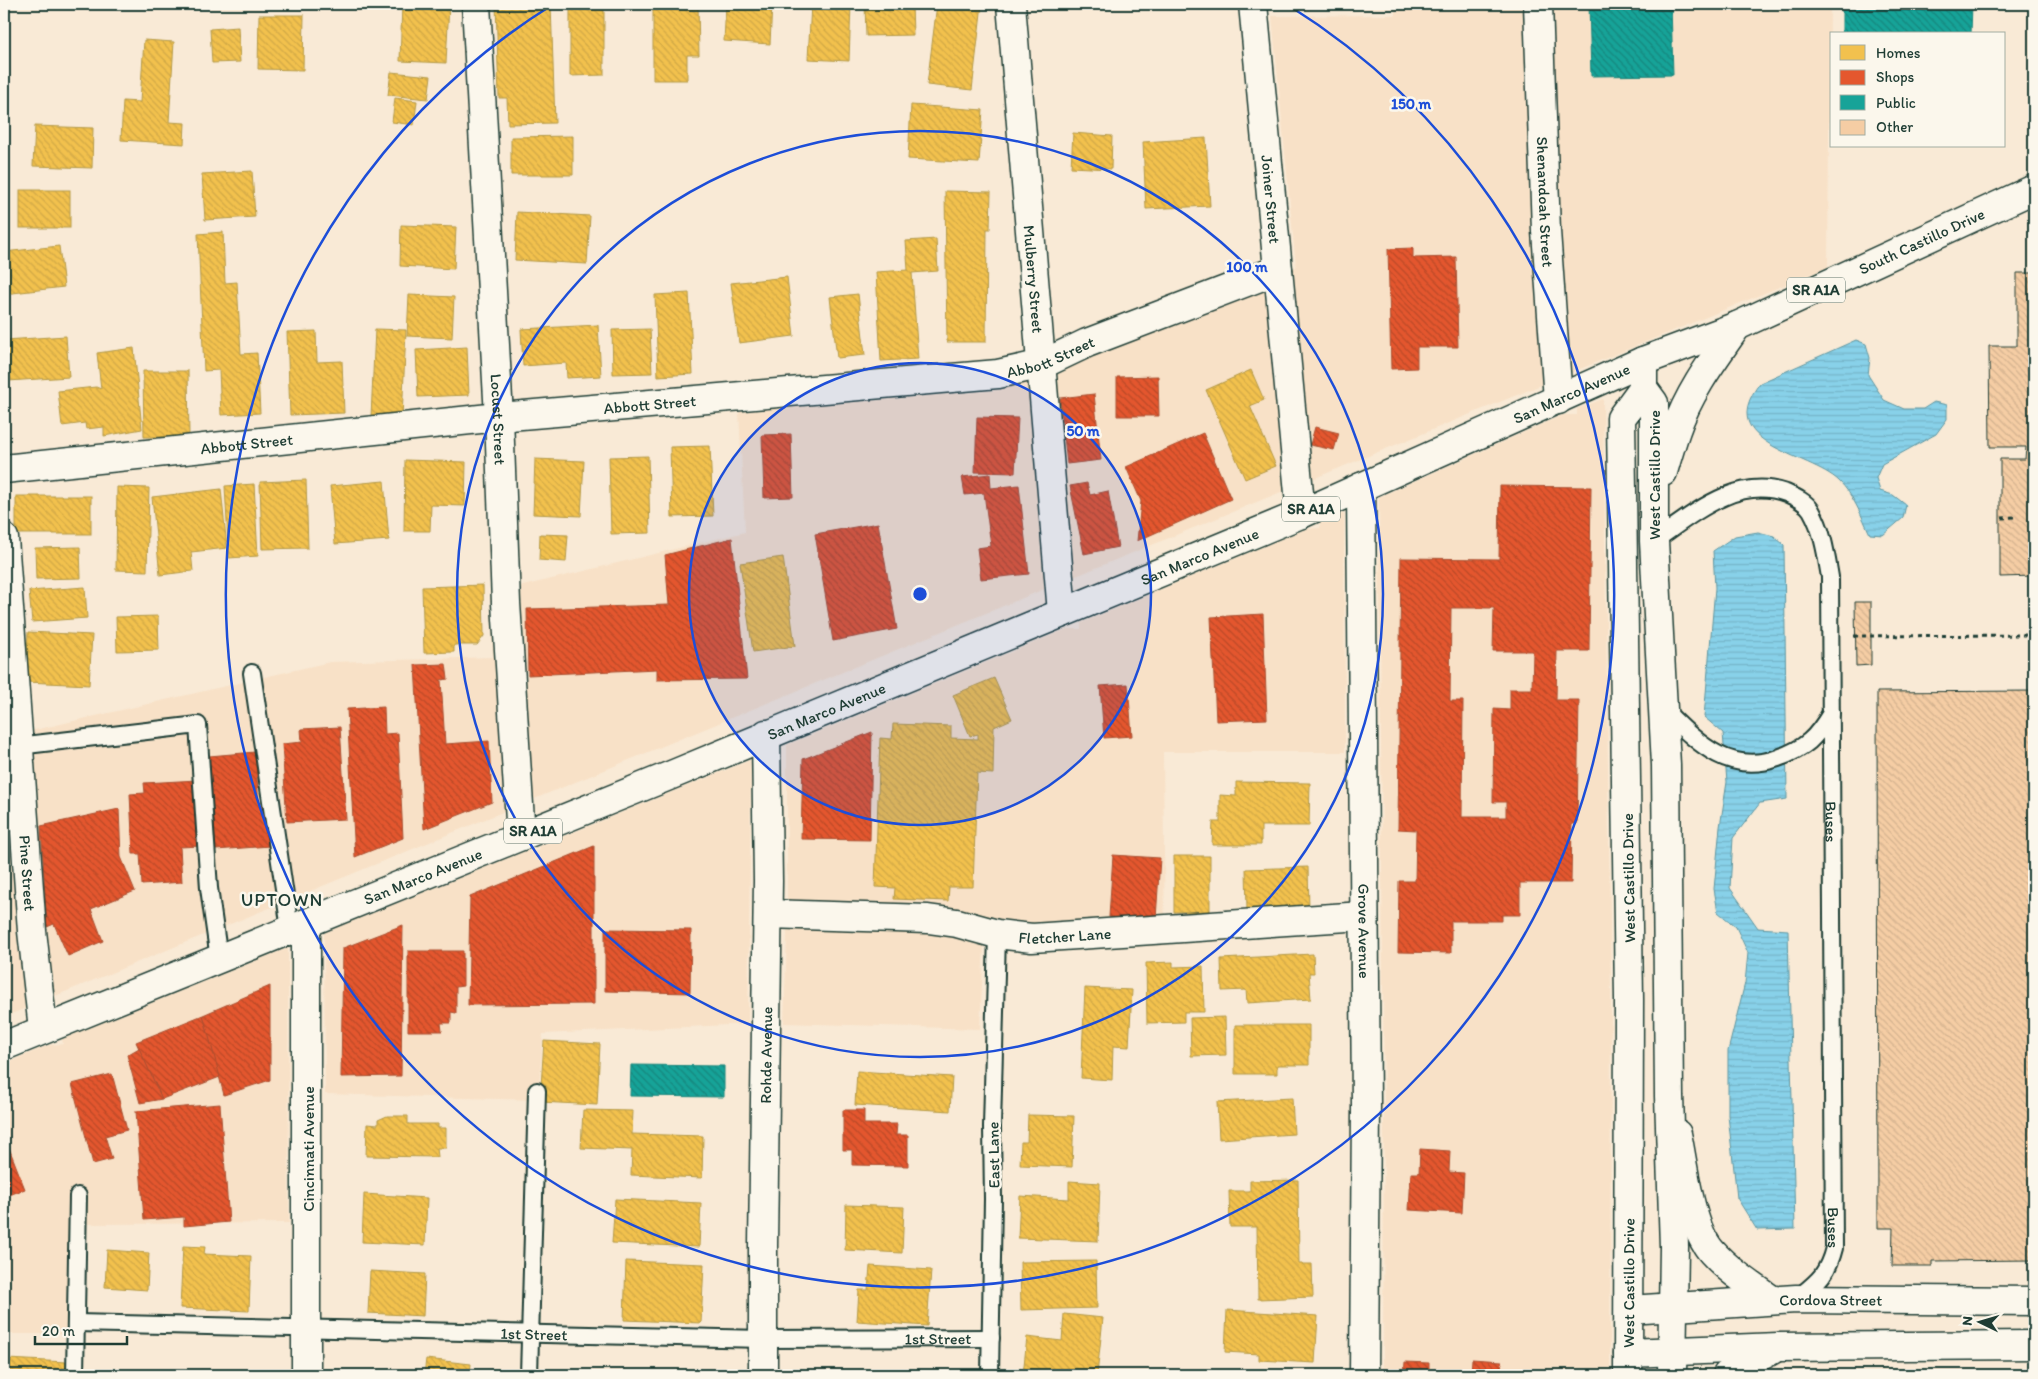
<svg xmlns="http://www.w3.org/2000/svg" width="2038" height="1379" font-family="Itim,sans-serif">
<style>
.built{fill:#f8e1c7}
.water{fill:url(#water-rules);stroke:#5e96a1}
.homes{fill:url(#homes-back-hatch);stroke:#b39946}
.shops{fill:url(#shops-back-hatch);stroke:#a94f30;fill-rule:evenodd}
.public{fill:url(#public-back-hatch);stroke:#19847a}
.building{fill:url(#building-back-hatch);stroke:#1f3d34}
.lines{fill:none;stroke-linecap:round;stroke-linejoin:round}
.lane-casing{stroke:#1f3d34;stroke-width:20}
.street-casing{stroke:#1f3d34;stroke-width:31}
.secondary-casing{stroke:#1f3d34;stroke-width:31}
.primary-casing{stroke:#1f3d34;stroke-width:31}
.path{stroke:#1f3d34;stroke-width:3;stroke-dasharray:4 4;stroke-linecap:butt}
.lane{stroke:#fbf7ec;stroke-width:16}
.street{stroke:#fbf7ec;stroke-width:28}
.secondary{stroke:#fbf7ec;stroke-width:28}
.primary{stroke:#fbf7ec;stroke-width:28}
.ring{fill:none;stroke:#1d4ed8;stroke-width:2.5}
.labels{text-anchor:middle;stroke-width:5;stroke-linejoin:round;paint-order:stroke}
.shield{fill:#fbf7ec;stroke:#61756b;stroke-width:1}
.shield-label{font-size:15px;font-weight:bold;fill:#1f3d34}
.street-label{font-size:16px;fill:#1f3d34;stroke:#fbf7ec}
.quarter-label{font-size:19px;letter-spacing:1px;fill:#1f3d34;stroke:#fbf7ec}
.centre{fill:#1d4ed8;stroke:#fbf7ec;stroke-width:2.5}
.ring-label{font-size:15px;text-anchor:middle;font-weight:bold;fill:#1d4ed8;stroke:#fbf7ec;stroke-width:5;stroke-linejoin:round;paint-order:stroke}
</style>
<defs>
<pattern id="water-rules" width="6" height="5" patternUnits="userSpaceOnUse" patternTransform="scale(1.25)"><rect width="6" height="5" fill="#88d1e9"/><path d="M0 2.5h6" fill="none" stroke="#75b4c8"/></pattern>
<pattern id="homes-back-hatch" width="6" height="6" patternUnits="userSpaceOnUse" patternTransform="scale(1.25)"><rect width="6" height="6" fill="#f2c14e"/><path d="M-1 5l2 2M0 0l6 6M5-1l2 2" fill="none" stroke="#cfa745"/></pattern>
<pattern id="shops-back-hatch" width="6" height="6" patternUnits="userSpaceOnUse" patternTransform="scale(1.25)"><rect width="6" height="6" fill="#e4572e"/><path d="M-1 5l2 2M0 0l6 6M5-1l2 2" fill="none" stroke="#b84928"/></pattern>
<pattern id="public-back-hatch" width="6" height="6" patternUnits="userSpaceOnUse" patternTransform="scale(1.25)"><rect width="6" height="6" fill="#17a398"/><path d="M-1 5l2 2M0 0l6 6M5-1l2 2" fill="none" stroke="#14867d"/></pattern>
<pattern id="building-back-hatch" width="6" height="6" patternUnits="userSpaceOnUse" patternTransform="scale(1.25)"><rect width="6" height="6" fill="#f5cda4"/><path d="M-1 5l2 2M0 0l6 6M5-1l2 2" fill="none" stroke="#d2b18e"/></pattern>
</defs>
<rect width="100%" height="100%" fill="#f9ead6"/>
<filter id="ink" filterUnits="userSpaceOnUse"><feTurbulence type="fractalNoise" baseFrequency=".02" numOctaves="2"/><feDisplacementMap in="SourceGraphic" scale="10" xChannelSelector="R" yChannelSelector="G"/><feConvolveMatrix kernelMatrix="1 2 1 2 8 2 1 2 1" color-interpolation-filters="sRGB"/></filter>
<g filter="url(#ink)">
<!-- built -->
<g class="built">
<path d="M1395,4h435l-2,263 -1824,750v-280l326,-75 163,-5 -3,-63 255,-62 -6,-120 262,-22 295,-123 -24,-251 123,-1z"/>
<path d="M1603,399l8,595 -1,381h-227l1,-269 -5,-609 184,-82h14v-6z"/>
<path d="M1344,513l1,239h-182l2,193 -134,8 -47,-12 -4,88 -196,-6 3,-89v-189l280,-116h14v-6l225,-94 14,-1v-5z"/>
<path d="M751,760l-3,264 -205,10 -5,66 -213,-6 -1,-161 202,-82h13l1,-5z"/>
<path d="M288,948l1,275 -214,1 2,110h-73v-270l45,-19 14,-1 -1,-5z"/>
</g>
<!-- water -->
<g class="water">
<path d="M1856,340l10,4 4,14 -2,17 16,25 20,9h19l11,-7 13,3v14l-11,15 -54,30 -6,14 4,13 13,4 13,10 -3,13 -20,17 -13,-1c-8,-17 -17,-40 -31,-53 -29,-28 -127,-36 -79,-98z"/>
<path d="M1758,532l16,4 10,9 3,254 -27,4 -27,35 -3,50 28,40 30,2 7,299 -38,1 -20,-32 -9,-83v-64l17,-68 3,-30 -12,-26 -18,-15 -4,-23 6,-62 7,-45 -4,-49 -19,-16 11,-129 -2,-37 22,-15z"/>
</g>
<!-- homes -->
<g class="homes">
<path d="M402,4h47l-3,59 -46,-2z"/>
<path d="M496,4h55l4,119 -47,1 -1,-26h-8z"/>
<path d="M570,4h34v71l-34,1z"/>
<path d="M653,4h45l1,51h-12v25h-34z"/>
<path d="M726,4h46l-2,40 -46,-3z"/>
<path d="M811,4h40l-2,57 -41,-2z"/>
<path d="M865,4h47l1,31 -47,1z"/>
<path d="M937,4h45l-10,86 -45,-5z"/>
<path d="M259,15h45l-1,55 -45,-1z"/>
<path d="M238,27l2,35 -28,1 -2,-34z"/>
<path d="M144,40l30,2 -5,80 16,1 -1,21 -63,-4 2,-39 17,1z"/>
<path d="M391,72l40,4 -3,23 -40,-4z"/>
<path d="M395,98l22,3 -3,24 -22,-3z"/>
<path d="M911,105l72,5 -4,53 -71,-4z"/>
<path d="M35,126l58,2 -1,40 -59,-2z"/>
<path d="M1073,133l39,3 -1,33 -40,-2z"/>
<path d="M573,136v39h-62v-38z"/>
<path d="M1206,138l4,68 -64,3 -3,-67z"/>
<path d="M252,171l3,46 -50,3 -3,-46z"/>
<rect x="20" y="190" width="50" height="38"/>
<path d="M945,191l46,1 -1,37h-3l-1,113h-39z"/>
<path d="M517,212l73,4 -3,48 -72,-4z"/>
<path d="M401,225l55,2 -2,42 -54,-3z"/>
<path d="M223,232l2,51 12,-1 4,72 16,-1 3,60 -39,2 -2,-45 -15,1 -6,-137z"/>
<path d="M936,239l2,32 -26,2 6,86 -37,2 -5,-89 32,-2 -2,-29z"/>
<path d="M59,246l5,41 -60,7v-42z"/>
<path d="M787,277l7,59 -55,7 -8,-60z"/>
<path d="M689,293l4,81 -35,2 -3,-81z"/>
<path d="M858,294l7,61 -28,3 -7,-61z"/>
<path d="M409,295l45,2 -2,41 -45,-2z"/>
<path d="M598,325l3,51 -34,2 -1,-15 -43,3 -2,-37z"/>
<path d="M375,329l31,1 -4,88 -31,-1z"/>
<path d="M650,329l2,44 -39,1 -1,-44z"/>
<path d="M316,331l1,31 25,-1 2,52 -54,2 -3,-83z"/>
<path d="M66,336l3,41 -61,4 -3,-41z"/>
<path d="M467,347l2,48 -51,2 -2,-47z"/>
<path d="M134,348l8,81 -38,7v-9l-18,2 -1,-6 -23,3 -4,-35 38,-4 5,2 -4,-36z"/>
<path d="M1251,370l13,30 -14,6 26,60 -31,13 -39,-89z"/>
<path d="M143,371h45l1,66h-45z"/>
<path d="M710,446l3,70 -41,1 -2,-70z"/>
<path d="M648,456l2,77 -39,1 -2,-77z"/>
<path d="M535,459l49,2 -3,55 -48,-2z"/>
<path d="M405,460l61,2 -1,44 -34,-1 -1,26h-26z"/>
<path d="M306,480l2,68 -46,1 -2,-67z"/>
<path d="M384,481l5,59 -54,4 -5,-58z"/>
<path d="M254,484l4,72 -29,2 -4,-72z"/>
<path d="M117,487l32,1 -2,83 -31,-1z"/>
<path d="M221,489l6,59 -36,4 2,19 -33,4 -8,-78z"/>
<rect x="16" y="496" width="75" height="38"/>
<path d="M540,534l28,1 -2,27 -27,-2z"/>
<path d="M80,547l1,31 -45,1 -1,-31z"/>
<path d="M783,557l12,89 -42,6 -13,-89z"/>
<path d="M483,585l1,51 -7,9h-23v7l-30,1 -2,-66z"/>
<path d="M85,587l2,31 -55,4 -3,-31z"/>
<path d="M158,616l1,34 -42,1 -1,-34z"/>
<path d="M28,632l64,3 -3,50 -63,-3z"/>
<path d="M994,678l18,41 -18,8 -1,47 -16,-1 -4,114h-24l-1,14 -54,-2 1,-11 -20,-1 5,-149 12,1 1,-15 58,2v12l27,1v-5l-8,2 -17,-41z"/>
<path d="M1236,782l74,1 -1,43h-48v19h-49l1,-23h7v-27l16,1z"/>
<path d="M1174,856h36v55l-36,1z"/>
<path d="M1308,867l1,42 -62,1 -1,-41z"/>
<path d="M1313,954l1,19h-5l2,26 -64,4 -1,-13 -24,1 -1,-32z"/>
<path d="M1173,962v5l30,-1 1,46h-20v10l-37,1 -1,-60z"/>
<path d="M1085,988l47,2 -3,57 -16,-1 -1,34 -31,-2z"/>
<path d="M1225,1017l1,38 -35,1 -1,-38z"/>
<path d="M1235,1025h74v40h-32v9h-42z"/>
<path d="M544,1041l56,3 -3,61 -57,-3z"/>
<path d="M857,1071l95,6 -2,34 -95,-6z"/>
<path d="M1292,1098l2,36 -75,5 -2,-37z"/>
<path d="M583,1110l50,1 -1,23 71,2 -1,42 -71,-3 1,-25 -51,-2z"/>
<path d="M1028,1115l46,1 -2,51 -52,-2 1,-23h6z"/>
<path d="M387,1116h21v8h30v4h8v20h-9l1,9 -72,-1 1,-32 11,1v-5z"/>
<path d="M1298,1180l1,84h13l1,33 -55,2 -1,-72h-27l-1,-36h21v-10z"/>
<path d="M1069,1181l31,2 -2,58 -80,-3 2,-42 49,3z"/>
<path d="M364,1194l63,4 -2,47 -63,-3z"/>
<path d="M615,1199l86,4 -2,44 -87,-4z"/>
<path d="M846,1205l58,2 -2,46 -57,-3z"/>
<path d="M183,1246l22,1 -1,7 47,2 -2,55 -69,-3z"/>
<path d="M107,1250l42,3 -2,37 -42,-3z"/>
<path d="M626,1261l78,3 -3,59 -77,-3z"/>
<path d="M1096,1261l1,47 -76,2 -1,-48z"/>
<path d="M870,1266l61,4 -4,56 -70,-5 2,-31h9z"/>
<path d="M370,1271l55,3 -2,42 -55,-3z"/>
<path d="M1227,1310l91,6 -3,47 -56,-3v-6l-34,-2z"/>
<path d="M1064,1314l39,4 -6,57h-74l4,-38 35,4z"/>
<path d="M7,1359l60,3 -1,13h-60z"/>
<path d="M426,1359l45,5 -1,11h-46z"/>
<path d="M200,1370l40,1v4h-40z"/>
<path d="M93,1371l57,4h-57z"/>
</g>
<!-- shops -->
<g class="shops">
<path d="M1413,248v10l43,-1 2,90h-41v21l-26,1 -3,-120z"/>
<path d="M1158,376l1,40h-42v-39z"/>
<path d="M1094,394l7,66 -34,4 -7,-66z"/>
<path d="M977,417l41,1 -3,55 -40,-1z"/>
<path d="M1315,427l24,6 -5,17 -24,-5z"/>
<path d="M1203,433l28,66 -94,42 4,-40 -15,-34z"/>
<path d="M791,434l2,63 -29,1 -2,-63z"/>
<path d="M990,474l1,14 28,-3 10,89 -48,5 -4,-31 14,-2 -7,-53 -19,2 -3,-18z"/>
<path d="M1087,483l3,12 18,-4 10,56 -34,7 -14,-68z"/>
<path d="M1500,486l91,1 -2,164h-32l-1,49h23l-2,124h-5l-1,59h-51v32h-18v6h-51v32l-53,-1 1,-71h16l1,-51 -18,-1 3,-271 98,1zM1451,608h43l-1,43h40l-1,38h-22v21l-16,-1 -1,93h13v15h-44l1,-116h-13z"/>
<path d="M878,523l19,106 -64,12 -18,-107z"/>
<path d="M732,538l15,141 -90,1v-11l-129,6 -1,-66 142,-4 -4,-50z"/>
<path d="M1263,614l4,105 -51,2 -5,-104z"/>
<path d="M446,664l2,15 -7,1 4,64 44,-3 3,61 -68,27 -9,-164z"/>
<path d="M1128,684l4,52 -28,2 -4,-52z"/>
<path d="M384,707l1,27 13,-1 5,105 -48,19 -8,-148z"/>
<path d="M340,727l6,92 -59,3 -5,-78 20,-2 -1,-13z"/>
<path d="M872,732l-2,108 -69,-1 2,-80z"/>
<path d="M255,752l4,54 8,-1 3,41 -54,4 -7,-94z"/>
<path d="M197,780l4,66 -21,1 2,35 -40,3 -2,-31h-7l-3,-60 15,-1 -1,-10z"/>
<path d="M119,809l2,48 14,34 -44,18 12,32 -35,15 -14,-32 -7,3 -6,-101z"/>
<path d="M594,846v158l-126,1 2,-108z"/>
<path d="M1113,855l47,3 -4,61 -47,-2z"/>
<path d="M403,925l-2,151 -60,1 2,-129z"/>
<path d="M605,929l86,1 -1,63 -85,-2z"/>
<path d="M408,951h55v35l-7,1v26l-5,-1v11h-10l1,8h-34z"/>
<path d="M270,986v94l-46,15 -21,-80z"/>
<path d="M203,1015l17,62 -58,22 -26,-57z"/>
<path d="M139,1048l23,51 -22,4 -13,-48z"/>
<path d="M112,1074l15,56 -22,6 7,23 -19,5 -21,-80z"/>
<path d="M220,1104l9,118 -45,4v-9l-40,3 -8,-109z"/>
<path d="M843,1110h21v14h33l-1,11h12v31l-56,-1v-15h-9z"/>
<path d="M7,1143l18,46 -21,8v-52z"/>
<path d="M1420,1149l30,2 -1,21 15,1 -2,40 -53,-3 2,-37h8z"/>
<path d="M1472,1359l30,2 -1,14h-97l1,-13 24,1v8l42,2z"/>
</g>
<!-- public -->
<g class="public">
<path d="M1589,4h82l2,71 -82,1z"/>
<path d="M1842,4h130l-1,30h-129z"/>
<path d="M631,1065l93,1v31l-94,-1z"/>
</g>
<!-- building -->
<g class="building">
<path d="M2017,273h17v303l-34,1v-118h25l1,-12h-36l-1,-101h28z"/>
<path d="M1855,602h16v63l-15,1z"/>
<path d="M2034,691v569l-102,1v5h-40l1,-38h-15l-1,-536z"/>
</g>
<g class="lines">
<defs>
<g id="lane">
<path id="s1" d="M1654,541c38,-26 83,-66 132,-48 9,4 19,8 25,17 12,21 15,44 19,67l4,671c-7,28 -17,34 -38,51"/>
<path d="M252,673l38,256"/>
<path d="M1663,709c33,32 64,67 115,49 28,-10 38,-20 53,-45"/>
<path d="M18,746l180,-21 11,163 10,71"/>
<path id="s2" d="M76,1323l688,16 227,-1"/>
<path d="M75,1375l3,-179"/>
<path d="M529,1375l8,-284"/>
<path d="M990,1375l3,-176 -1,-72 5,-193"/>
</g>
<g id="street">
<path id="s3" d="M476,4l23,413 7,186 15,233"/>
<path id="s4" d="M1011,4l51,609"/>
<path id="s5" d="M1253,4l48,510"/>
<path id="s6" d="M1538,4l8,227 12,169"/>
<path id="s7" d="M4,469l495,-52 499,-43 45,-10 44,-21 191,-73"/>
<path id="s8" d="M1361,487l5,619 -2,269"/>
<path id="s9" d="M4,538l28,393 11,98"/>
<path id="s10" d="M768,914l160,5 29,4 40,11 35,4 331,-22"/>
<path d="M306,923v452"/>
<path d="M1677,1134c7,33 13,94 35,118 17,19 39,33 60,48"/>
<path id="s11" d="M1629,1310l167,-11 238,2"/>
<path d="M1628,1353l150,-6 256,-2"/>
<path id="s12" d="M763,1375v-130l5,-364 -2,-147"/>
<path d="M1727,1375l45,-25"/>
</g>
<g id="secondary">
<path d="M1643,361v27l11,15v138l12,224 3,331 5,151 -2,128"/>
<path d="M1663,472c4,-14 8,-28 13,-42 13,-38 38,-71 61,-104"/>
<path id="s13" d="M1628,1375l1,-376 -8,-581 22,-30"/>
</g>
<g id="primary">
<path id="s14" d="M4,1046l665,-270 632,-262 342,-153 94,-35 297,-137"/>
</g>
</defs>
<!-- lane casing -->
<use href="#lane" class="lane-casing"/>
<!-- street casing -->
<use href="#street" class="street-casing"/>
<!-- secondary casing -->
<use href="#secondary" class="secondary-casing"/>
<!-- primary casing -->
<use href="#primary" class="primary-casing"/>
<!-- path -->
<g class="path">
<path d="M2002,518l12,-1"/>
<path d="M1854,636l180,-1"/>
</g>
<!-- lane -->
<use href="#lane" class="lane"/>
<!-- street -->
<use href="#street" class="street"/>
<!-- secondary -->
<use href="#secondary" class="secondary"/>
<!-- primary -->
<use href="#primary" class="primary"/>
</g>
</g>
<!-- distance rings -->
<circle cx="920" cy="594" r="231" fill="#1d4ed8" fill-opacity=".12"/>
<g class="ring">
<circle cx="920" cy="594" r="231"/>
<circle cx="920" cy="594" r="463"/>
<path d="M1288 5A694 694 0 1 1 552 5"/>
</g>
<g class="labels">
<!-- shield labels -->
<g class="shield">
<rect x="1787" y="277.5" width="58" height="25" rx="4"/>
<rect x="1282" y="496.5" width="58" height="25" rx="4"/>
<rect x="504" y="818.5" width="58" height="25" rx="4"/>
</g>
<g class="shield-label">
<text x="1816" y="295">SR A1A</text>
<text x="1311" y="514">SR A1A</text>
<text x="533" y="836">SR A1A</text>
</g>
<!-- street labels -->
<g class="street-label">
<text dy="6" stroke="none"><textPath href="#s5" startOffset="196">Joiner Street</textPath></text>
<text dy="6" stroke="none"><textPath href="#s6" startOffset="198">Shenandoah Street</textPath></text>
<text dy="6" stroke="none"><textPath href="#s14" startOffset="2080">South Castillo Drive</textPath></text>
<text dy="6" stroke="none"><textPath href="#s4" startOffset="276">Mulberry Street</textPath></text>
<text dy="6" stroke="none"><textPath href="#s7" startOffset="1054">Abbott Street</textPath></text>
<text dy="6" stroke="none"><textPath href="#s14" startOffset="1698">San Marco Avenue</textPath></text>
<text dy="6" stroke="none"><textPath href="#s7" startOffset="649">Abbott Street</textPath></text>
<text dy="6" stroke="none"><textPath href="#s3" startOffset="416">Locust Street</textPath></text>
<text dy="6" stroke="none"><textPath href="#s7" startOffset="244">Abbott Street</textPath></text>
<text transform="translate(1654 475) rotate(-90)" y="6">West Castillo Drive</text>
<text dy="6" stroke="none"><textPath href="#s14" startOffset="1292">San Marco Avenue</textPath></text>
<text dy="6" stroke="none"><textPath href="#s14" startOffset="888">San Marco Avenue</textPath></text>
<text dy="6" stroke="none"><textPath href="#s1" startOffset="492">Buses</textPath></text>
<text dy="6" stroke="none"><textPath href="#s9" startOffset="336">Pine Street</textPath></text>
<text dy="6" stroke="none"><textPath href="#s14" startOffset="452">San Marco Avenue</textPath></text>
<text transform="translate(1628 878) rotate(-91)" y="6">West Castillo Drive</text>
<text dy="6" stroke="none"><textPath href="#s8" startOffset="444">Grove Avenue</textPath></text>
<text dy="6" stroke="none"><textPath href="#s10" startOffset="299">Fletcher Lane</textPath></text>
<text dy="6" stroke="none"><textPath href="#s12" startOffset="320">Rohde Avenue</textPath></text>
<text transform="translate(308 1149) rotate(-90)" y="6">Cincinnati Avenue</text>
<text transform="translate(993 1155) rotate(-91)" y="6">East Lane</text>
<text dy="6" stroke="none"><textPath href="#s1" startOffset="898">Buses</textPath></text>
<text dy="6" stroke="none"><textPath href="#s13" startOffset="92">West Castillo Drive</textPath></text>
<text dy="6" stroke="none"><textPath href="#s11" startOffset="202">Cordova Street</textPath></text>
<text dy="6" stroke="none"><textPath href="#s2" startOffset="458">1st Street</textPath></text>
<text dy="6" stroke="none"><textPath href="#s2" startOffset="862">1st Street</textPath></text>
</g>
<!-- quarter labels -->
<g class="quarter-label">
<text x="282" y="906">UPTOWN</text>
</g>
</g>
<circle cx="920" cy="594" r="8" class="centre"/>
<g class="ring-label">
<text x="1411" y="109">150 m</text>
<text x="1247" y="272">100 m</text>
<text x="1083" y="436">50 m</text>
</g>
<!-- margin -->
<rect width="2038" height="1379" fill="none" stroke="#fbf7ec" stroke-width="20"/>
<rect x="10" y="10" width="2018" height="1359" fill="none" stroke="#1f3d34" stroke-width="2" filter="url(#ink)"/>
<!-- legend -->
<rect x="1830" y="32" width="175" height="115" fill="#fbf7ec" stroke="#a3ada2"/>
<rect x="1840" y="45" width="25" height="15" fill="#f2c14e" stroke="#a3ada2"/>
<text x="1876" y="58" font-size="15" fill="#1f3d34">Homes</text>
<rect x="1840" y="70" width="25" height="15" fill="#e4572e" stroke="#a3ada2"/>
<text x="1876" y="82" font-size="15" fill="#1f3d34">Shops</text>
<rect x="1840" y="95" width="25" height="15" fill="#17a398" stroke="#a3ada2"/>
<text x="1876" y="108" font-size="15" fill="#1f3d34">Public</text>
<rect x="1840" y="120" width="25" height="15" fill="#f5cda4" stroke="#a3ada2"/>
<text x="1876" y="132" font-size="15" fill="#1f3d34">Other</text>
<!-- north arrow -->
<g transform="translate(1980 1322) rotate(275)" stroke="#fbf7ec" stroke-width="4" paint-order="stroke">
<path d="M0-4L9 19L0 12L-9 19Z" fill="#1f3d34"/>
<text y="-8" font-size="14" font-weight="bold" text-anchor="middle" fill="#1f3d34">N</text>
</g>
<!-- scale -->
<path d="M35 1336v8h92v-8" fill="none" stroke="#1f3d34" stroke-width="2.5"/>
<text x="42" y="1336" font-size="15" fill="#1f3d34" stroke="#fbf7ec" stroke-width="4" paint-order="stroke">20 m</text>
</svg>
